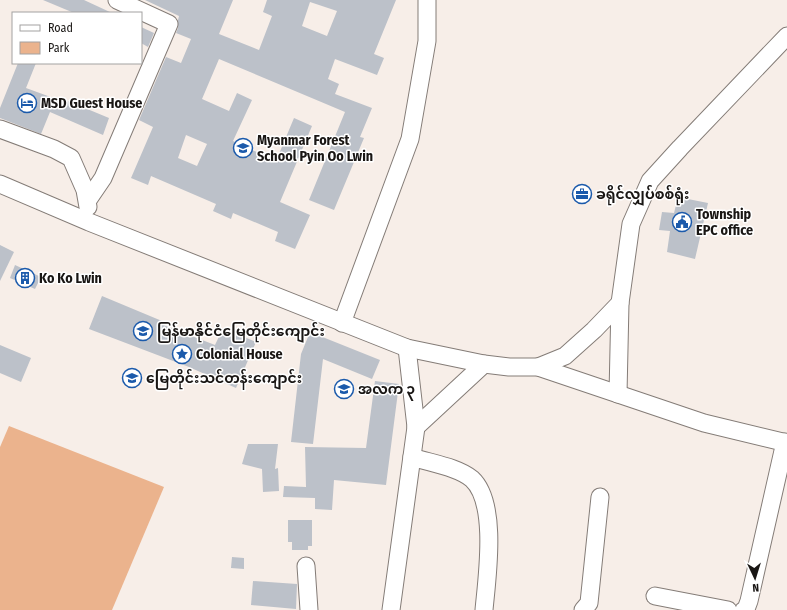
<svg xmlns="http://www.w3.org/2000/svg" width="787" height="610" font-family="'Fira Sans Condensed','Noto Sans Myanmar',sans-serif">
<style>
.green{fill:#ebb38d}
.building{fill:#bcc1c9;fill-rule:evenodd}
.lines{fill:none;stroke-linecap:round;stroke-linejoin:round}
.minor-casing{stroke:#847c77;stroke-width:19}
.minor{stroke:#fff;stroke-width:17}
.labels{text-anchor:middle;stroke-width:3;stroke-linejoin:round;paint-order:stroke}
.poi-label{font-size:14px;font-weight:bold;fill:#191614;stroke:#fff;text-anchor:start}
</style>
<rect width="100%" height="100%" fill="#f7eee8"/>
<!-- green -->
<path class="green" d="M9,426l155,61 -52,123h-112v-163z"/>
<!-- building -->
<g class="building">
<path d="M43,0h41l28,13h-38z"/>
<path d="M145,0h88l-14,34 40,16 13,-34 -9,-4 4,-12h129l-22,54 10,4 -7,17 -42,-16 -7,20 11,5 -4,10 37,14 -12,29 4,1 -30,72 -25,-10 36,-88 -126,-53 -17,40 27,12 8,-18 15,7 -19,41 43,20 18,-43 18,8 -32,76 30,13 -15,34 -20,-8 3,-9 -45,-19 -2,6 -18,-8 3,-7 -65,-28 -3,9 -17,-7 22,-51 -14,-7 27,-63 15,6 10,-24 -15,-6 2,-5v-8l1,-4zM310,2l27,9 -10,25 -25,-10zM186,135l21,9 -10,22 -19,-8z"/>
<path d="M141,27l13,6 -6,14 -7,-4z"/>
<path d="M18,63h18l-10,25 41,15 1,-2 41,17 -6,17 -53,-23 -9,22 -41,-16v-10z"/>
<path d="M678,197l30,6 -13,56 -28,-7 3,-21 -11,-1 3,-18 12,1z"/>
<path d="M0,245l14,7 -14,29z"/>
<path d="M15,265l26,12 -6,12 -25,-11z"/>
<path d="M102,296l60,25 -1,3 54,21 8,-17 33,14 -20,46 -47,-21 -100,-38z"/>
<path d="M310,332l70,28 -8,19 -49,-20 -10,85 -22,-2 10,-88z"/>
<path d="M0,345l31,13 -10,24 -21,-9z"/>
<path d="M375,381l24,3 -13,101 -52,-5 -2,30 -17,-1v-11l-32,-1 1,-11 22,1 -1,-40 61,1z"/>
<path d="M248,444h30l-3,25 3,-1 1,23 -16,1 -1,-23 -20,-5z"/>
<path d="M288,520h24v26h-4v4h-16v-8h-4z"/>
<path d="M232,557l12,1v11l-13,-1z"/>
<path d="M253,581l44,3 -1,25 -45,-4z"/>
</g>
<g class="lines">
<defs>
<g id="minor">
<path d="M0,129l54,20 17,9 14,32 3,17"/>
<path d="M0,184l89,38 318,126 77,16 25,3h29l166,56 83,20"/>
<path d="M88,200l15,-22 66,-154 -52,-24"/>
<path d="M342,323l68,-184 17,-98v-41"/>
<path d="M407,348l9,79"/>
<path d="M538,367l27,-11 29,-26 26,-27 11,-79 19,-43 30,-33 107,-112"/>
<path d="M618,394l2,-91"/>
<path d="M412,457c18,6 46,10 60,22 26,24 15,98 12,131"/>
<path d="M306,566l3,44"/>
<path d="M655,596l73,14"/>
<path d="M391,610l25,-183 68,-63"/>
<path d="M583,610l6,-7 11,-106"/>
<path d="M744,610l2,-1 3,-8 36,-159"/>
</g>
</defs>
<!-- minor casing -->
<use href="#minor" class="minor-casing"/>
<!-- minor -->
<use href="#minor" class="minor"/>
</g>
<!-- icons -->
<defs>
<symbol id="hotel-ring" viewBox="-11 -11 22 22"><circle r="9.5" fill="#fff" stroke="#1b5aab" stroke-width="1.5"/><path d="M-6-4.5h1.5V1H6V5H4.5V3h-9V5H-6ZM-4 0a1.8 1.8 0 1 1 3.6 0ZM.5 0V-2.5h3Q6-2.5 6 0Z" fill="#1b5aab"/></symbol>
<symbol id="school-ring" viewBox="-11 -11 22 22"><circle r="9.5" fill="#fff" stroke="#1b5aab" stroke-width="1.5"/><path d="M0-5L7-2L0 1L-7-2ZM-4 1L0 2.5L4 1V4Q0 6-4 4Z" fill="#1b5aab"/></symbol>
<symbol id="office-ring" viewBox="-11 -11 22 22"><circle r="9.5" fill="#fff" stroke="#1b5aab" stroke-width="1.5"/><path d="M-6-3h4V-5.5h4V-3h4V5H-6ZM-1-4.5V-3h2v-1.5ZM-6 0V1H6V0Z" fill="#1b5aab"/></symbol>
<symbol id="civic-ring" viewBox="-11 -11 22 22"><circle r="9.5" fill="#fff" stroke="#1b5aab" stroke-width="1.5"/><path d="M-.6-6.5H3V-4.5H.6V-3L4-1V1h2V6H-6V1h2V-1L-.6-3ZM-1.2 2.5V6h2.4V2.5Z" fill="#1b5aab"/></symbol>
<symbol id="building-ring" viewBox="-11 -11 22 22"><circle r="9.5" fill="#fff" stroke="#1b5aab" stroke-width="1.5"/><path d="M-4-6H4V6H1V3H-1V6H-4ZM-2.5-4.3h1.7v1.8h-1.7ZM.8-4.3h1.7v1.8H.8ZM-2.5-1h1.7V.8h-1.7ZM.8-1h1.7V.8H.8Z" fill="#1b5aab"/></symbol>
<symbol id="sight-ring" viewBox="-11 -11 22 22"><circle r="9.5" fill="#fff" stroke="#1b5aab" stroke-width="1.5"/><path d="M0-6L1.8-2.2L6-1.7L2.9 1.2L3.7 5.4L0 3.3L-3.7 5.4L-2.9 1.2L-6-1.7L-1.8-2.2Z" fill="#1b5aab"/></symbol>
</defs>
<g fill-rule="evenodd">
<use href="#hotel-ring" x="16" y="92" width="22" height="22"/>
<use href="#school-ring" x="232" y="137" width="22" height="22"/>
<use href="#office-ring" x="571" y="183" width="22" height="22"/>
<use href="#civic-ring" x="671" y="211" width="22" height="22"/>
<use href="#building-ring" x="14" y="267" width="22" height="22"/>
<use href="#school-ring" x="132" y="320" width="22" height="22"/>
<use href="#sight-ring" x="171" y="343" width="22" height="22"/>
<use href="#school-ring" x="121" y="367" width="22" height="22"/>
<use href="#school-ring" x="333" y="378" width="22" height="22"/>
</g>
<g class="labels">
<!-- poi labels -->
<g class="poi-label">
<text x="41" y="108">MSD Guest House</text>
<text x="257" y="145">Myanmar Forest<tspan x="257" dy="16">School Pyin Oo Lwin</tspan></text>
<text x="596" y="199">ခရိုင်လျှပ်စစ်ရုံး</text>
<text x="696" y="219">Township<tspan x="696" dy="16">EPC office</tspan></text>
<text x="39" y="283">Ko Ko Lwin</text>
<text x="157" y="336">မြန်မာနိုင်ငံမြေတိုင်းကျောင်း</text>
<text x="196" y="359">Colonial House</text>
<text x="146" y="383">မြေတိုင်းသင်တန်းကျောင်း</text>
<text x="358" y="394">အလက ၃</text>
</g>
</g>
<!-- legend -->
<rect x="12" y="12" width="130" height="52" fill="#ffffff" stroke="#a3a2a1"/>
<rect x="20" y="25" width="20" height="6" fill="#ffffff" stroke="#a3a2a1"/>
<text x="48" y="32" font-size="12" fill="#191614">Road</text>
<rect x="20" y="42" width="20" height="12" fill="#ebb38d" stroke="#a3a2a1"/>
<text x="48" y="52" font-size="12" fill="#191614">Park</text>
<!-- north arrow -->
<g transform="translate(755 578) rotate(176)" stroke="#ffffff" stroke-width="3" paint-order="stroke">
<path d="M0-3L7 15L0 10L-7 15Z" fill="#191614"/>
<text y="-6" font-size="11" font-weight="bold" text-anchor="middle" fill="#191614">N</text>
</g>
</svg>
